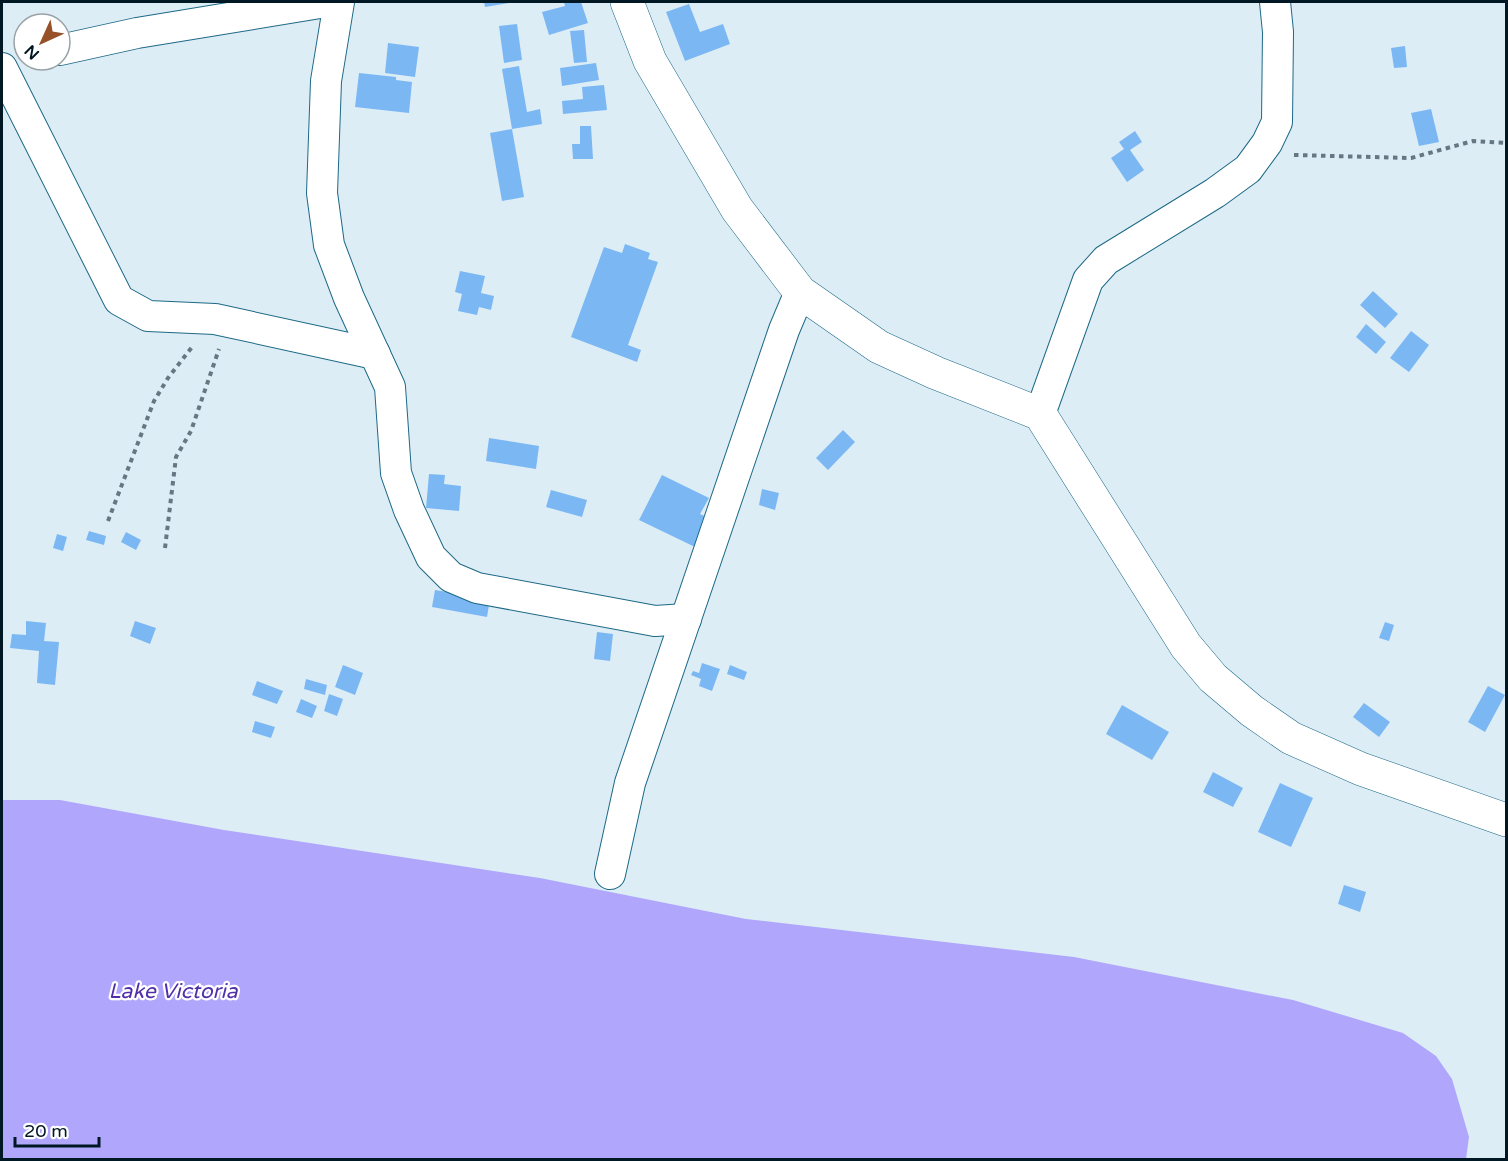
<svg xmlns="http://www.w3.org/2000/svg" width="1508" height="1161" font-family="'Varela Round',sans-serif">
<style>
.water{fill:#b0a7fd}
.building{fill:#7bb8f3}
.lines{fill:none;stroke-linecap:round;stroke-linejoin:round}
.street-casing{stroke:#1d6986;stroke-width:32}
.primary-casing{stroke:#1d6986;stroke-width:34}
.path{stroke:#647883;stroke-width:4;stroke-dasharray:4.5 4.5;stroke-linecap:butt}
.street{stroke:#fff;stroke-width:30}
.primary{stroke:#fff;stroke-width:33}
.labels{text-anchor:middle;stroke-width:4.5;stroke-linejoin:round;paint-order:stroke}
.water-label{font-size:21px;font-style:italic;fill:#502fa9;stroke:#fff}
</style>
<rect width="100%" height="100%" fill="#ddedf6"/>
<!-- water -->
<path class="water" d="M2,800h58l164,30 316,48 206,41 328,38 219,43 110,33 33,23 16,23 17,58 -3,22h-1464z"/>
<!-- building -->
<g class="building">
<path d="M484,2h25v1l-24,4z"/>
<path d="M564,2h17l7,21 -39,12 -7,-23 23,-6z"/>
<path d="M689,4l11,28 23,-8 7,20 -45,17 -19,-49z"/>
<path d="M517,24l5,36 -18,3 -5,-37z"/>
<path d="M584,30l3,32 -13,1 -4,-32z"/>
<path d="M388,43l31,4 -4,30 -30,-4z"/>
<path d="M1405,46l2,21 -13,1 -3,-20z"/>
<path d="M596,63l3,17 -37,6 -2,-18z"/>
<path d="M519,66l8,46 13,-3 2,15 -30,5 -10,-60z"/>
<path d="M359,73l37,4v3l16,2 -3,31 -54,-6z"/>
<path d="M604,85l3,25 -44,4 -1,-13 21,-2 -1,-12z"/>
<path d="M1431,109l8,33 -20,4 -8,-33z"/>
<path d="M580,126h11l2,33h-20l-1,-15h8z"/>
<path d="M512,129l12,68 -22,4 -12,-68z"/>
<path d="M1135,131l7,11 -12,8 14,20 -17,12 -16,-24 13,-9 -5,-7z"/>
<path d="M625,244l25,9 -2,6 10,3 -30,83 13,5 -4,12 -66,-25 33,-90 18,6z"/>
<path d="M460,271l25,5 -4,17 13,3 -3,14 -12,-3 -2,8 -19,-4 4,-17 -7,-2z"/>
<path d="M1373,291l25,23 -13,14 -25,-23z"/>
<path d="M1366,324l20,18 -10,12 -20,-17z"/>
<path d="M1411,331l18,14 -20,27 -19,-14z"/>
<path d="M843,430l12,12 -27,28 -12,-12z"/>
<path d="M489,438l50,8 -3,23 -50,-8z"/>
<path d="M429,474l16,1 -1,9 17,2 -2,25 -33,-3z"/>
<path d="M662,475l47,23 -9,16 9,4 -14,29 -56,-27z"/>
<path d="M762,489l17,4 -4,17 -16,-5z"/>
<path d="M551,490l36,10 -5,17 -36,-10z"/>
<path d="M89,531l17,5 -2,9 -18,-5z"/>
<path d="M126,532l15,8 -5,10 -15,-8z"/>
<path d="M57,534l10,3 -4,14 -10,-3z"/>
<path d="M435,590l55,9 -3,18 -55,-10z"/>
<path d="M26,621l20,2 -2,18 15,1 -4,43 -18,-2 2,-32 -29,-3 2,-14 14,1z"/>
<path d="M135,621l21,7 -6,16 -20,-8z"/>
<path d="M1385,622l9,3 -5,16 -10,-3z"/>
<path d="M597,632l16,2 -3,27 -16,-2z"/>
<path d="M702,663l18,6 -8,22 -13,-5 2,-7 -10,-4 2,-4 6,2z"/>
<path d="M343,665l20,8 -8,22 -20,-8z"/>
<path d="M730,665l17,7 -3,8 -17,-6z"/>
<path d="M306,679l21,6 -2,10 -21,-6z"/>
<path d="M257,681l26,10 -6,13 -25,-9z"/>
<path d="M1488,686l17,9 -20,37 -17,-10z"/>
<path d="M329,694l14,5 -6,17 -13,-5z"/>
<path d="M301,699l16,7 -5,12 -16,-6z"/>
<path d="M1364,703l26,19 -11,15 -26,-20z"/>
<path d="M1122,705l47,27 -17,28 -46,-26z"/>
<path d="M255,721l20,6 -4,11 -19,-6z"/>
<path d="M1213,772l30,16 -10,19 -30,-15z"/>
<path d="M1280,783l33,15 -22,49 -33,-15z"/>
<path d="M1344,885l22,7 -6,20 -22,-8z"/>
</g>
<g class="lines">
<defs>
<g id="street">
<path d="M339,2l-13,79 -4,112 7,52 20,53 41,89 6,86 13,37 22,47 20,20 26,11 178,33 31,-2"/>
<path d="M60,50l77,-17 189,-31"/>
<path d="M2,68l117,232 29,16 67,3 160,35"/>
<path d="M1040,414l48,-134 18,-20 109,-67 33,-24 19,-26 10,-21 1,-90 -3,-30"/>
<path d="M610,874l20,-91 154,-453 16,-38"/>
</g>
<path id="primary" d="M627,2l23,59 87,148 63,83 79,55 57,26 104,41 146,232 27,32 39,33 39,27 70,31 145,51"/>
</defs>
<!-- street casing -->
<use href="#street" class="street-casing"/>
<!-- primary casing -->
<use href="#primary" class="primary-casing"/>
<!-- path -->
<g class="path">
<path d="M1294,155l117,3 62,-17 33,2"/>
<path d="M108,521l46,-120 14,-23 24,-31"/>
<path d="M165,548l11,-91 15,-26 28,-82"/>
</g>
<!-- street -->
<use href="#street" class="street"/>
<!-- primary -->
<use href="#primary" class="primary"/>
</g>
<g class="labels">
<!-- water labels -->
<g class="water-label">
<text x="173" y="998">Lake Victoria</text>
</g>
</g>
<!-- border -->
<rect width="1508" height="1161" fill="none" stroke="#001824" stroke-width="6"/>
<!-- north arrow -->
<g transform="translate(42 42) rotate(225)"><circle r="28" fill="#ffffff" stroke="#99a3a7" stroke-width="1.5"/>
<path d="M0-4.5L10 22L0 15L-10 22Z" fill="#975129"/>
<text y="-9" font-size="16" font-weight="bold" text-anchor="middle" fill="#001824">N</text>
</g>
<!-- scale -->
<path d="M15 1137v9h84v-9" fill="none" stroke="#001824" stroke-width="3"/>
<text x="24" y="1137" font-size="18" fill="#001824" stroke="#ffffff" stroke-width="4.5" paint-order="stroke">20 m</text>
</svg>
